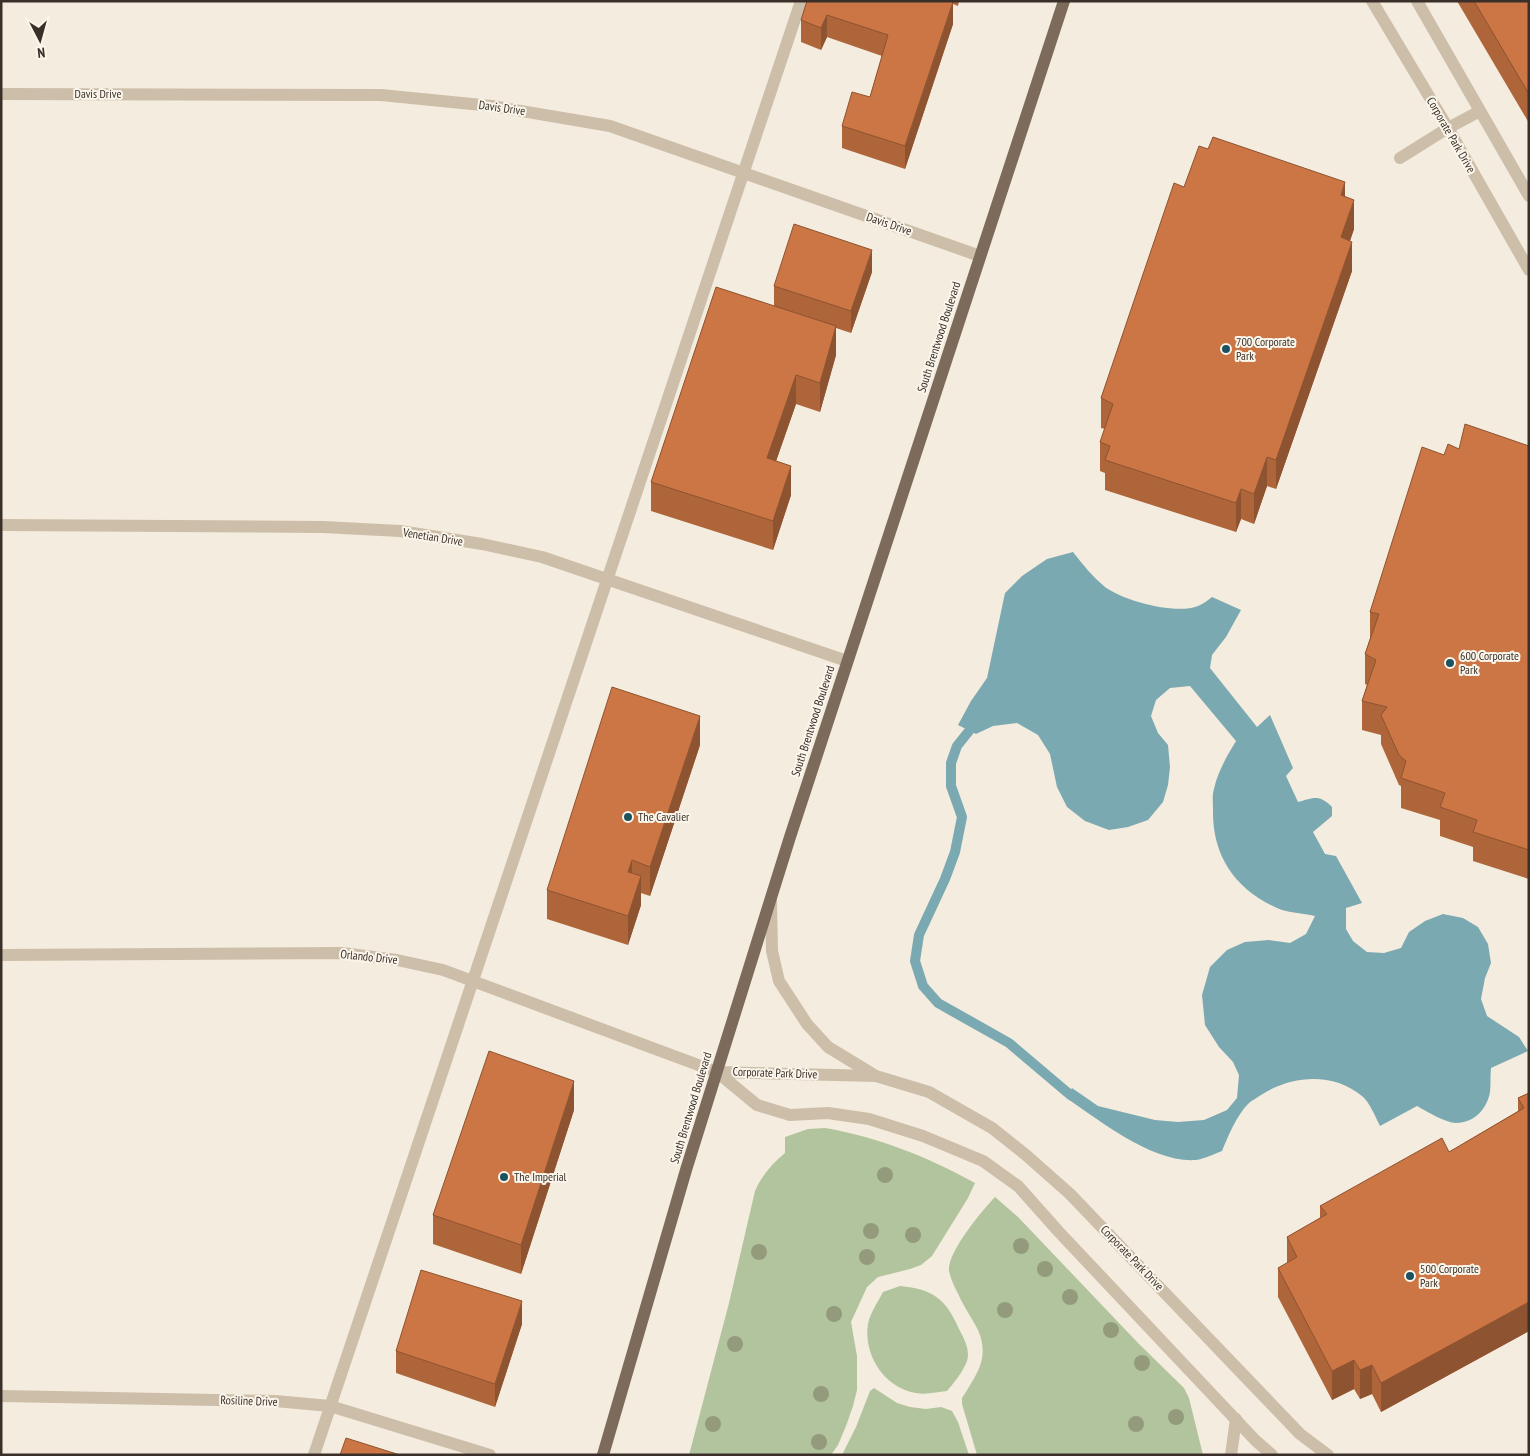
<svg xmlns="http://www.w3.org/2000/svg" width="1530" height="1456" font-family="'PT Sans Narrow',sans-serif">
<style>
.green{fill:#b2c49d}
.water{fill:#7ba9b2}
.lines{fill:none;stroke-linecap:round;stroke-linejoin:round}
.stream{stroke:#7ba9b2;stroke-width:10}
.service{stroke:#cdbea9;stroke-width:12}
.minor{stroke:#cdbea9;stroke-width:12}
.primary{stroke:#7c6a5a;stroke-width:12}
.tree{fill:#939b7c}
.wall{fill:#af653a}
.shaded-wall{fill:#8e5330}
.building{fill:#cb7644;stroke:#8e5330}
.poi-dot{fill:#1c515e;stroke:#fbf6eb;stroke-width:2}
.labels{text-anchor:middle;stroke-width:4;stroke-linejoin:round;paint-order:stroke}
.street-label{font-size:12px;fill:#3a3029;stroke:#fbf6eb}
.poi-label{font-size:12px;fill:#3a3029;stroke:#fbf6eb;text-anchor:start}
</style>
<rect width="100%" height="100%" fill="#f4ecde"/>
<!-- green -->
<g class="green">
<path d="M825,1128c53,9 103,29 150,55l-7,15 -36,58 -11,9 -11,4 -32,8 -11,10 -16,35 6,34v34l-4,16 -7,20 -8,19 -7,10h-142l40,-152 26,-112c7,-16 17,-27 30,-38v-16l23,-8z"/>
<path d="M995,1197l23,20 121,127 45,44 5,10 14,57h-226l-15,-51v-6c15,-24 28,-40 16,-68 -5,-10 -12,-20 -17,-30 -4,-9 -10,-19 -12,-29 -2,-19 33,-60 46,-74z"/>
<path d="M900,1286c33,3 46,13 59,43 4,8 9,16 9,26 0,11 -14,28 -21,36 -10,1 -21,4 -31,2 -32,-5 -53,-39 -48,-69 2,-11 10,-22 15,-32z"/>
<path d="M874,1388l23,15 13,4 16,2 15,-2 11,4 6,11 11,33h-127l14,-28 14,-36z"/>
</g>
<!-- water -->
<path class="water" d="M1073,552c10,13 20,25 32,35 19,14 71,28 93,19 5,-2 10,-6 14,-9l29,13 -15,27 -14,18 -2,13 47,59 13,-12 23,53 -7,8 12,26c16,-4 21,-8 34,5v9l-19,16 12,22 11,2 26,47 -16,5v21l7,12 14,11 17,1 17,-5 8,-16 16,-11 18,-7 20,4 15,9 10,17 3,19 -6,15 -4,21 6,17 32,21 9,14 -37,17c-1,8 0,16 -1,24 -3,17 -16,31 -34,31 -10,0 -30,-12 -39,-17l-37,20c-4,-8 -11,-25 -18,-30 -29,-24 -70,-21 -101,-1 -4,3 -9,5 -13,9 -11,11 -20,32 -26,47 -8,3 -18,8 -26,9 -44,3 -95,-39 -130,-62l6,-10 26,18 57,14 23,2 26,-2 23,-10 10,-12 2,-23 -6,-13 -14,-15 -14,-22 -3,-30 8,-28 17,-17 18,-8 24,-2 21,3 16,-9 9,-18c-12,-3 -27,-3 -38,-8 -42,-19 -65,-52 -64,-99 0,-7 -1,-14 1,-20 4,-18 13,-33 22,-48l-46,-55 -20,2 -14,12 -5,16 7,17 10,12 2,22 -2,18 -5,17 -15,18 -20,7 -19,3 -24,-9 -18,-14 -10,-20 -7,-33 -12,-19 -21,-12 -24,3 -17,8 -18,-9 13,-24 16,-23 18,-85 17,-17 25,-17z"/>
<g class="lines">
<!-- stream -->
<path class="stream" d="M969,731l-12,15 -6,17v23l11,31 -7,35 -10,27 -26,56 -4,26 8,25 15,17 71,40 59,50"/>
<!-- service -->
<g class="service">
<path d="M1400,158l48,-30 32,-17"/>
<path d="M314,1455l487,-1454"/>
<path d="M1231,1455l5,-36"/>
</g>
<!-- minor -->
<g class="minor">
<path d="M1372,1l76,127 81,142"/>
<path d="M1417,1l112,195"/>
<path d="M1,94l380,1 111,11 118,20 370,130"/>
<path d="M1,525l322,2 77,4 82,13 60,13 305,104"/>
<path d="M771,901l1,50 7,30 28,43 21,23 46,28"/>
<path d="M1,955l341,-2 55,7 46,10 274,102 40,33 33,10 38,-2 41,6 54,17 60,25 35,25 41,46 196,208 17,15"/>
<path d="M717,1072l159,4 53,16 63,36 34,27 44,39 230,240 28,21"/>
<path d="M1,1396l274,5 55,5 160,49"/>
</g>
<!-- primary -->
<path class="primary" d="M603,1455l83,-285 104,-333 274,-836"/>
</g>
<!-- trees -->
<g class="tree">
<circle cx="885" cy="1175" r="8"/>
<circle cx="871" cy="1231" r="8"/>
<circle cx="913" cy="1235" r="8"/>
<circle cx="1021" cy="1246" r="8"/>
<circle cx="759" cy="1252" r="8"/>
<circle cx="867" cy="1257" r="8"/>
<circle cx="1045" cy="1269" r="8"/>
<circle cx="1070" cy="1297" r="8"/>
<circle cx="1005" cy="1310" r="8"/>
<circle cx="834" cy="1314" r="8"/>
<circle cx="1111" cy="1330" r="8"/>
<circle cx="735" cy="1344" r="8"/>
<circle cx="1142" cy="1363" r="8"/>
<circle cx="821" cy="1394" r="8"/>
<circle cx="1176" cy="1417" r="8"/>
<circle cx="713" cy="1424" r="8"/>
<circle cx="1136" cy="1424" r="8"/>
<circle cx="819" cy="1442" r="8"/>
</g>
<!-- wall -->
<g class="wall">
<path d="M807,1h152l-1,5 -5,-2v20l-48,145 -63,-21v-22l28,-29 12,-41 -55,-19 -6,13 -20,-8v-22z"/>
<path d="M1457,1h72v122z"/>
<path d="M1184,187l161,10 9,32 -4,12 2,30 -76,218 -9,-3 -13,38 -13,-5 -5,13 -131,-42v-17l-5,-2v-29l5,-13 -4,-1v-30z"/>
<path d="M872,272l-21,61 -15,-5v27l-16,57 -24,-8 -20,57 15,34 -18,55 -122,-39v-29l123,-176v-20z"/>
<path d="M1529,446v433l-56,-18v-14l-33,-11v-16l-39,-12v-22l-2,-1 -18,-41v-9l-19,-5v-29l5,-16 -2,-1v-30l5,-16v-26l74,-157 15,-6z"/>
<path d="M700,745l-50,151 -9,-3v12l-13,40 -81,-26v-29z"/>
<path d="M1529,1093v238l-148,81 -9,-18 -12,5 -6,-10 -22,11 -54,-103v-29l9,-5v-26l33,-19v-12l129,-54 69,-41v-13z"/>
<path d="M574,1110l-53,164 -88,-30v-29z"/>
<path d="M522,1324l-27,83 -99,-34v-22z"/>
</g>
<!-- shaded-wall -->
<g class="shaded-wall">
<path d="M953,2v22l-48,145v-23z"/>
<path d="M827,15v22l-6,13v-22z"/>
<path d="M1345,182v29l-4,-16z"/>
<path d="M1354,200v29l-13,37v-29z"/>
<path d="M1352,242v29l-76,218v-29z"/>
<path d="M872,250v22l-21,61v-22z"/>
<path d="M836,326v29l-16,57v-29z"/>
<path d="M796,375v29l-29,83v-29z"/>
<path d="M1267,457v29l-13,38v-30z"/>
<path d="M791,466v29l-18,55v-29z"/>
<path d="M1241,489v30l-5,13v-29z"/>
<path d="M700,716v29l-50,151v-29z"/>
<path d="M632,860v30l-4,-18z"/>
<path d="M641,876v29l-13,40v-29z"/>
<path d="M574,1081v29l-53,164v-29z"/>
<path d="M522,1301v23l-27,83v-23z"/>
<path d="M1529,1302v29l-148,81v-29z"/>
<path d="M1354,1360v29l-22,11v-29z"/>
<path d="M1372,1365v29l-12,5v-29z"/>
</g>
<!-- building -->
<g class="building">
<path d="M807,1h143l3,1 -48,144 -63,-20 10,-34 18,5 18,-62 -61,-20 -6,13 -20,-8z"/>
<path d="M1474,1h55v93z"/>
<path d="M1213,137l132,45 -4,13 13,5 -13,37 11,5 -76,218 -9,-3 -13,37 -13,-5 -5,14 -131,-43 5,-14 -10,-4 13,-38 -12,-6 73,-215 10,4 15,-41 9,3z"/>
<path d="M794,224l78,26 -21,61 -77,-25z"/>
<path d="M716,287l120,39 -16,57 -24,-8 -29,83 24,8 -18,55 -122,-39z"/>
<path d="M1465,424l64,22v404l-56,-18 4,-12 -37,-13 5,-14 -44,-15 5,-17 -7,-6 -18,-40 6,-8 -25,-6 14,-41 -11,-6 14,-40 -9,-2 52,-165 22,8 4,-11 11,5z"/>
<path d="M612,687l88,29 -50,151 -18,-7 -4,12 13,4 -13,40 -81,-26z"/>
<path d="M489,1051l85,30 -53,164 -88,-30z"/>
<path d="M1529,1093v209l-148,81 -9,-18 -12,5 -6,-10 -22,11 -54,-103 19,-11 -10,-20 40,-23 -7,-8 122,-68 7,14 75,-44 -6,-10z"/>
<path d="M421,1270l101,31 -27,83 -99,-33z"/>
<path d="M346,1438l54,17h-60z"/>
</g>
<!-- markers -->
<g class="poi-dot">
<circle cx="1226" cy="349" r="5"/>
<circle cx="1450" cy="663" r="5"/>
<circle cx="628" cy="817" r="5"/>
<circle cx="504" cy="1177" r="5"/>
<circle cx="1410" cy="1276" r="5"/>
</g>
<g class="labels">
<!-- street labels -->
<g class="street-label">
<text x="98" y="98">Davis Drive</text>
<text transform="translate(502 108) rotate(8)" y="4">Davis Drive</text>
<text transform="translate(1451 135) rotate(60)" y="4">Corporate Park Drive</text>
<text transform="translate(889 224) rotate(19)" y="4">Davis Drive</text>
<text transform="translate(939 337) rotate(-72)" y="4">South Brentwood Boulevard</text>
<text transform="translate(433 537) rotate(9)" y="4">Venetian Drive</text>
<text transform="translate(813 721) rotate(-72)" y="4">South Brentwood Boulevard</text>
<text transform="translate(369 957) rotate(6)" y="4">Orlando Drive</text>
<text transform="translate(775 1073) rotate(2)" y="4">Corporate Park Drive</text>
<text transform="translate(691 1108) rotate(-73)" y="4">South Brentwood Boulevard</text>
<text transform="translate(1132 1258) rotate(46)" y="4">Corporate Park Drive</text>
<text transform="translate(249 1401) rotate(2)" y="4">Rosiline Drive</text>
</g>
<!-- poi labels -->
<g class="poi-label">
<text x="1236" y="346">700 Corporate<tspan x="1236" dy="14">Park</tspan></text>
<text x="1460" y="660">600 Corporate<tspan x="1460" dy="14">Park</tspan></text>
<text x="638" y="821">The Cavalier</text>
<text x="514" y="1181">The Imperial</text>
<text x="1420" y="1273">500 Corporate<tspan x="1420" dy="14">Park</tspan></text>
</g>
</g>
<!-- border -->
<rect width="1530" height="1456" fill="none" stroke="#3a3029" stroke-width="5"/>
<!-- north arrow -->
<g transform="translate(40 40) rotate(174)" stroke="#fbf6eb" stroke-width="4" paint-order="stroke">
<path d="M0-4L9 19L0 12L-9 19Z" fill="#3a3029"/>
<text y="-8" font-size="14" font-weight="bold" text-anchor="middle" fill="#3a3029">N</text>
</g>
</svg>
